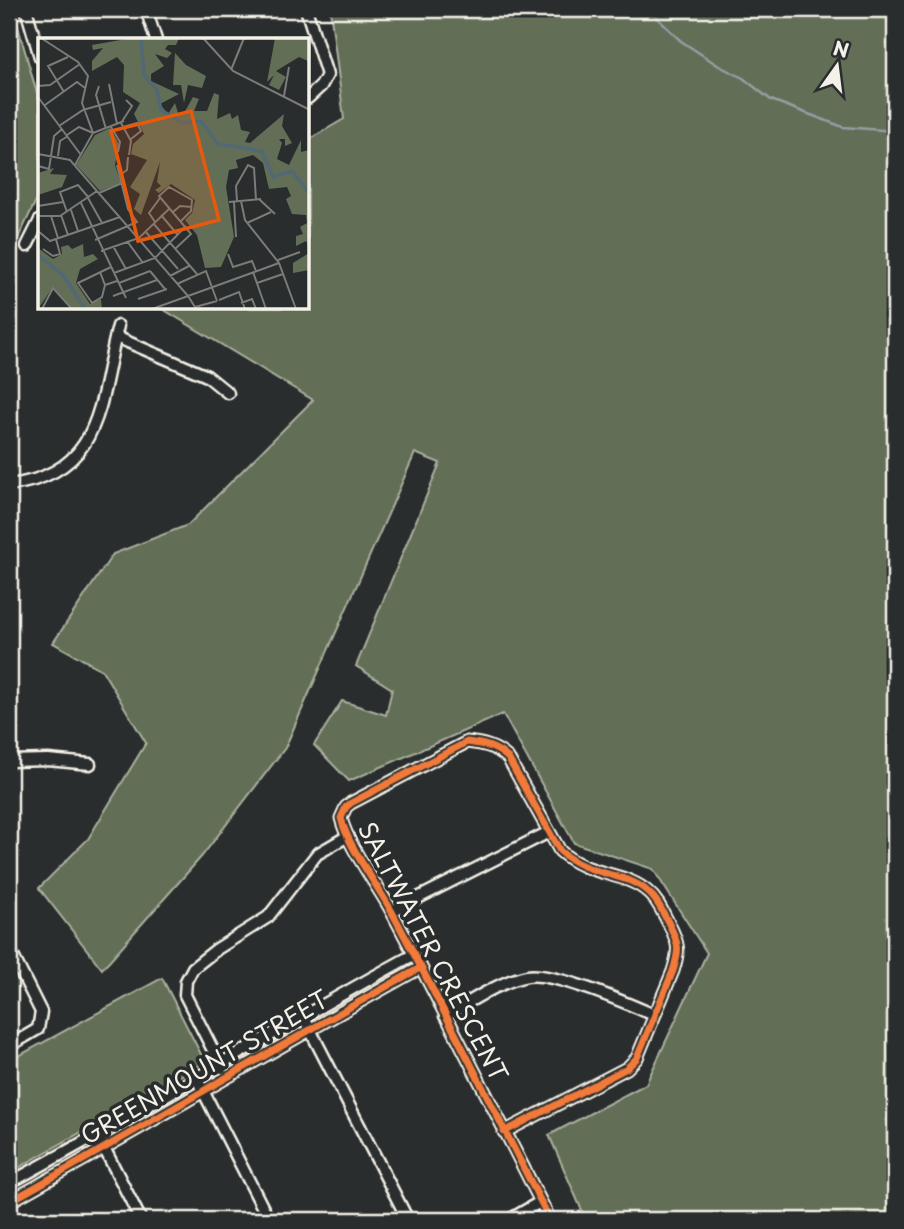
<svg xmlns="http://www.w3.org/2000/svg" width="904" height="1229" font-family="'Playpen Sans',sans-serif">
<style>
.green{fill:#626e56;stroke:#abb09f;stroke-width:2}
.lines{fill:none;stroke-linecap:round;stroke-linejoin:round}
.stream{stroke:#939fa3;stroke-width:2.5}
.street-casing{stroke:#f4f1e8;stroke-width:15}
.secondary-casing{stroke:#f4f1e8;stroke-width:19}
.street{stroke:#2a2d2e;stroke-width:10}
.secondary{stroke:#2a2d2e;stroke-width:14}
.cycleway-casing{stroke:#2a2d2e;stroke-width:11}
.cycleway{stroke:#f17a3a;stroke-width:7}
.labels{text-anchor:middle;stroke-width:7;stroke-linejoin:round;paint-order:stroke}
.street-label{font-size:24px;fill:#f4f1e8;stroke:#2a2d2e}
.inset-river{fill:none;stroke:#526875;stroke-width:3.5}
.inset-road{fill:none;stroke:#7b7b78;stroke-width:2}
.view{fill:#e8590c;fill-opacity:0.15;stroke:#e8590c;stroke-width:3.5}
.inset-edge{fill:none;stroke:#f4f1e8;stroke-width:3.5}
</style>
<rect width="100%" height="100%" fill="#2a2d2e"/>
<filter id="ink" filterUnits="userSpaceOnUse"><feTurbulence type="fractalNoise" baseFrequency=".0143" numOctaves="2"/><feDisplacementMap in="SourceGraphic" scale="14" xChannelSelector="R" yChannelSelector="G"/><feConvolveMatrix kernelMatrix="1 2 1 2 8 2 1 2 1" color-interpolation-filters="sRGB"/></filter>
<g filter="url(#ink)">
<!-- green -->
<g class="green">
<path d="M9,9h4l27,95v88l-31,66z"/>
<path d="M330,9h476l12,2 4,-2h73v1211h-309l-37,-85 97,-51 61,-131 -54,-84 -79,-26 -71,-129 -154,67 -35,-36 28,-44 44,14 6,-26 -36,-23 84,-203 -25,-10 -130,295 -83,108 -100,113 -63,-81 49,-49 58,-96 -44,-73 -49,-27 60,-89 75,-29 125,-125 -152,-92h147v-168l36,-21z"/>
<path d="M162,978l43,84 -196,111v-112z"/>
</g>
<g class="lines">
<!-- stream -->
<path class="stream" d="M654,9l3,9 24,23 38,25 24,12 28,22 72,27 52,4"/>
<defs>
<g id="street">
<path d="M26,9l14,48"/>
<path d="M146,9l10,31"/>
<path d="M306,9l21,66 -6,11 -13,12"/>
<path d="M27,246l13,-26"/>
<path d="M116,337l91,39 21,17"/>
<path d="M9,485c95,-11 90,-85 109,-159"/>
<path d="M9,761l39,-1 42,4"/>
<path d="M392,911l157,-79"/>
<path d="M9,948l32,64 -3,17 -29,17"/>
<path d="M303,1016l105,204"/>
<path d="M445,1016c25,-14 53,-34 82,-40 25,-5 102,28 127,39"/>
<path d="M222,1068l-37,-73 1,-14 7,-13 24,-19 51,-32 49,-63 31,-18"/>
<path d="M197,1079l72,141"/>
<path d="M504,1132l123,-64 10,-10 36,-87c7,-22 6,-27 -4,-47 -6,-11 -11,-24 -21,-32 -23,-21 -60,-15 -88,-41l-52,-93c-13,-12 -25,-14 -41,-16l-116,61 -5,4 -5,11c7,29 36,66 51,94 54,102 106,205 158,308"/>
<path d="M98,1136l43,84"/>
<path d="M9,1183c136,-73 268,-154 404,-228"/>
<path d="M9,1199h5c136,-76 270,-156 406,-231"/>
<path d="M509,1220l31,-18"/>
</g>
<path id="secondary" d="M9,1213l3,7"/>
</defs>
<!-- street casing -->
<use href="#street" class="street-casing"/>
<!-- secondary casing -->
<use href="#secondary" class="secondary-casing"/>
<!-- street -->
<use href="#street" class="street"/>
<!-- secondary -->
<use href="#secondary" class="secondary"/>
<defs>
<g id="cycleway">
<path d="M504,1132l123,-64 10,-10 36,-87c7,-22 6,-27 -4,-47 -6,-11 -11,-24 -21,-32 -23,-21 -60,-15 -88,-41l-52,-93c-13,-12 -25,-14 -41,-16l-116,61 -5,4 -5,11c7,29 36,66 51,94 54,102 106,205 158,308"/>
<path d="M9,1199h5c136,-76 270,-156 406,-231"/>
</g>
</defs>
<!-- cycleway casing -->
<use href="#cycleway" class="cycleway-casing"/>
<!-- cycleway -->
<use href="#cycleway" class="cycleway"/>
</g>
</g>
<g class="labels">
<!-- street labels -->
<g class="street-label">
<text transform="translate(432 952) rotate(62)" y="8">SALTWATER CRESCENT</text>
<text transform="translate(205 1068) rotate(-30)" y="8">GREENMOUNT STREET</text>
</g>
</g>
<!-- overview -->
<g transform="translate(38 38)">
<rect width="271" height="271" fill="#2a2d2e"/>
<path d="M94,0h47l-3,7h-8l-3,4 7,4 -5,5 -12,-4 9,12 -13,8v7l28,13 -19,10 8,10 7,-11 3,10h6l9,-16 6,2 -5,12h13l7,-18 5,2 -2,24 13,-6 2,6 6,-4 3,15 9,2 -5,10 5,1 34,-29 -2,12 10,17 -7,3v-7h-6l3,4 -5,16 12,6 12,-25v12l8,-2v97l-3,-6 -10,5v-10l7,-2 -3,-7 7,-4 -1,-8 -14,-1 -6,-15 5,-3 -4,-9 -18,2 -6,-26 -10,-8 -17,5 2,8 -9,2 -3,17 8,50 -13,30 -16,1 -8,-33 -12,-15 7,-7 3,-13 -24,-16 -12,9 -4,-3 6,-4 -4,-4 3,-20 -19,53 -7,-6 6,-15 -10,-7 17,-27 -16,-6 2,-10 11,-10 -10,-20 6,-11 -17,-11 1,-27 -7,-8 -25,14v-10l11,-13 -10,2 -1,-5zM237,0h34l-1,23 -9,-4 -23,14 10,6 -7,13 -10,-5 5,-10 -7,7zM137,15l11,12 20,11 -4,12 -14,-3 -4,18 -3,-18h-8zM72,90l9,16 -4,21 6,18 -21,8 -24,-26 19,-30zM16,130l-4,6 17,1 -5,12 -24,8v-22zM45,206l1,13 9,-3 5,5 -18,10 -4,14 14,21 11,-5 1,10h-29l-20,-22 -15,22v-61l15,11 9,-5 -1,-7 7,-2 4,4zM271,215v17l-16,3v-10z" fill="#626e56"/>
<path class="inset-river" d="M103,0l3,37 13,15 4,20 21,13 19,-2 17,23 44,7 11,26 19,-6 18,23M0,217l26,21 21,33"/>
<path class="inset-road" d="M3,0l37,24 10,14 -6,27 11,30 -18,32M165,0l30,33 77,39M193,32l13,-32M71,46l8,40M0,48l12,-1 30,-21M61,48l-3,9 10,34M26,54l-16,-26 20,-9M246,58l5,-29M0,59l43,58M88,62l6,6 -11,17 10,18 -2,14M7,67l32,-23 8,6M21,88l24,-16 28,-8M73,89l9,15 -2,10M85,89l14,-4 4,8 -10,8M55,95l31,-12M29,97l12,-8 14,6M0,116l32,6 118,136 91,-33M20,118l2,-15 8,-5M0,128l11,3 5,-33 8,-7M82,137l7,-5 1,-13M61,155l23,-10M50,160l14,25M221,161l16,15M199,163l-1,-15 12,-21 6,3 2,32M203,163l4,19 34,43 17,46M191,164l32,-3M196,164l2,35M43,165l45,95M0,168l25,-4M33,172l7,21M29,174l-7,-20 18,-7 11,13M135,174l7,-6 12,1M23,177l7,20M123,177l16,19M0,178h22l37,-25M13,178l7,22M117,184l-6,-9 11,-15M115,185l44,51M209,185l24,-11M0,193l12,10 70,-24M107,193l33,38M57,202l42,-18 -9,-13 -11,-44M89,203l16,22M75,208l13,23M5,211l10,7 7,-2 -4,-15M137,211l16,-15 -32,-38 10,-9 23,13 -1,11 -10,10M63,213l38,-13 31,-30M190,216l5,13 19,-6 4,10M240,222l22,-8M112,233l15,18M62,234l5,13 12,-4M215,234l13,37M76,235l41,-15 31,-32M132,238l19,-10M81,245l31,-12M219,245l26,-9M139,246l29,-13 11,30M67,247l-3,12 -10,6 -14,-20 33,-16M75,258l44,-16M150,258l7,11 22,-6M100,261l29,-10M181,262l20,-8 6,17M203,265l11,-4 4,10M4,271l11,-21 19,21M114,271l36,-13"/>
<path class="view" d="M153,73l28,109 -81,21 -27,-110z"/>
<rect width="271" height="271" class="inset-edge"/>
</g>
<!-- margin -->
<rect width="904" height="1229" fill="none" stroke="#2a2d2e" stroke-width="35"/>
<rect x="18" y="18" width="869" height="1194" fill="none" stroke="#f4f1e8" stroke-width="2.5" filter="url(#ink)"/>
<!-- north arrow -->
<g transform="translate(837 66) rotate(14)" stroke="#2a2d2e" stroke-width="5" paint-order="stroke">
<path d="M0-5L12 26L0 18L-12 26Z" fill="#f4f1e8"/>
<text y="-10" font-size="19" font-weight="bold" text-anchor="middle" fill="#f4f1e8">N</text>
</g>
</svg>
